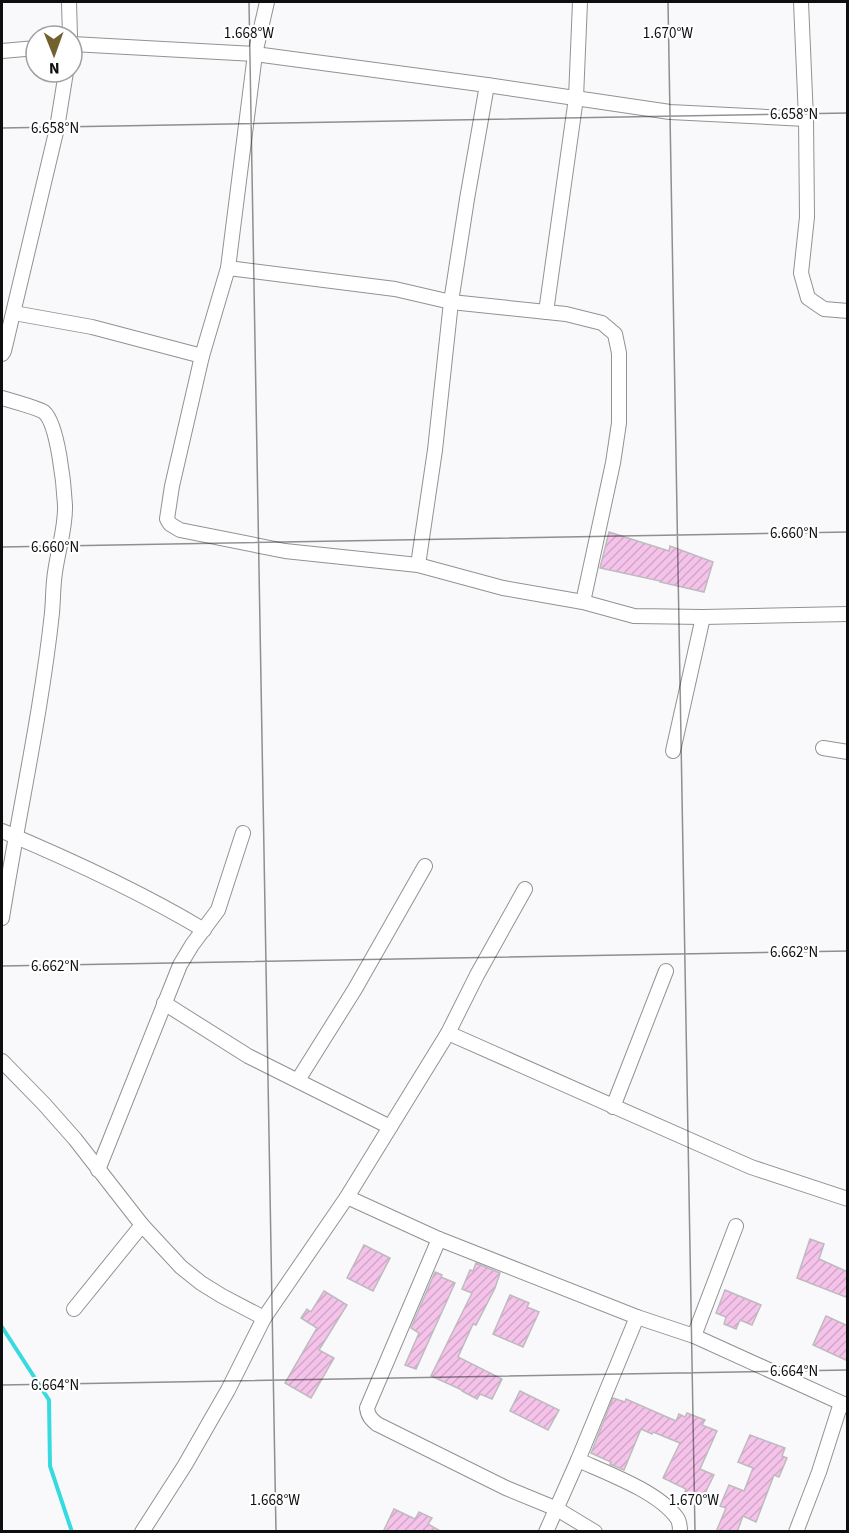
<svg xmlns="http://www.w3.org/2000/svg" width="849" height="1533" font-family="'Source Sans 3',sans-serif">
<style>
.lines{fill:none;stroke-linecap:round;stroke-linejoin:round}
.stream{stroke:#37dadf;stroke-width:4}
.building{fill:url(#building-hatch);stroke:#bdbbbd;stroke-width:1.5}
.minor-casing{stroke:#919293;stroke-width:16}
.minor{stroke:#fff;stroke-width:14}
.ticks{fill:none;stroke:#0d0e0e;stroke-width:1.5;stroke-opacity:0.45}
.ticks-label{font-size:15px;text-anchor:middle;fill:#0d0e0e;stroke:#fff;stroke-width:4.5;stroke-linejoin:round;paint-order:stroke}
</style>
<defs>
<pattern id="building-hatch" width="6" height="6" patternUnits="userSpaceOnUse" patternTransform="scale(1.5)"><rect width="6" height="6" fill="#f5c3ea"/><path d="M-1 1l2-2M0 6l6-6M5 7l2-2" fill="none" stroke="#d1a6c8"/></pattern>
</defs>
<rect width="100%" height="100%" fill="#f9f9fb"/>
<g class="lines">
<!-- stream -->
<path class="stream" d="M2,1327l47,73 1,66 22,66"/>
</g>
<!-- building -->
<g class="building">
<path d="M609,532l60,19 1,-5 43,16 -9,30 -44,-10v-1l-60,-13z"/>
<path d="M810,1239l14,5 -5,15 29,13v26l-51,-20z"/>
<path d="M364,1245l26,13 -17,33 -26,-13z"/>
<path d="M476,1263l24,10 -5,15 -19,37 -3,-1 -15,33 44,22 -10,20 -12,-5 -3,5 -15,-8v-1l-31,-14 41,-83 -10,-4 8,-19 3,1z"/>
<path d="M435,1272l7,3 -1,2 14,6 -39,86 -11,-4 14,-32 -8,-5z"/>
<path d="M725,1290l36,15 -9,20 -12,-5 -4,9 -12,-5 2,-7 -10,-4z"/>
<path d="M324,1291l23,14 -28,45 15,8 -23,40 -26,-15 32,-55 -16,-10 6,-9 4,3z"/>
<path d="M510,1295l19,8 -2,4 12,5 -16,35 -30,-13z"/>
<path d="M826,1316l22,10v35l-35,-16z"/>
<path d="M520,1391l39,19 -11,20 -38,-19z"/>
<path d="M613,1398l12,4 1,-3 50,22 3,-7 6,3 2,-4 18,7 -3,5 15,6 -17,38 14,6 -11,22 -6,-2 -2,5 -11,-6 2,-5 -23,-11 17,-35 -27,-11 -1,2 -11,-5 -17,41 -14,-6 1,-2 -20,-9z"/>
<path d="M750,1435l35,13 -3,8 5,2 -8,19 -5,-2 -18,47 -13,-6 -6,16h-21l10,-24 -6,-2 9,-21 15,6 9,-23 -15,-6z"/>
<path d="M394,1509l21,10 4,-7 13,6 -4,6 14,8h-59z"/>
</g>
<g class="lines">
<defs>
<g id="minor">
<path d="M69,2l1,34"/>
<path d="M267,2l-12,52 -27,214 -26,88 -30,130 -5,33 3,5 10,6 105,21 133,14 85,23 80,14 51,14 69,1 145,-3"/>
<path d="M801,2l5,117 1,98 -6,56 7,25 16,11 24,2"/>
<path d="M72,44l183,10 232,31 183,27 136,7"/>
<path d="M2,51l34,-3"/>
<path d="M228,268l167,21 56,13 115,12 36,9 13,11 4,19v70l-6,40 -30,139"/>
<path d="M546,312l30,-214 4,-96"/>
<path d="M14,313l78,14 110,29"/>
<path d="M2,354l2,-3 53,-223 9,-56"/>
<path d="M2,398c7,2 38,11 42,14 14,12 20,74 21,93 1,25 -9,50 -11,76 -1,10 -1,21 -2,32 -11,102 -34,203 -50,305"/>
<path d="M418,565l17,-115 16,-148 16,-103 20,-114"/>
<path d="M823,748l25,4"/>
<path d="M673,751l30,-134"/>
<path d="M2,831c69,29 137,60 202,99"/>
<path d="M164,1003l84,53 142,71"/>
<path d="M448,1033l303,134 97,32"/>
<path d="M2,1061l42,43 31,35 67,86 39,42 20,16 21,13 42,22"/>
<path d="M298,1080l57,-91 70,-123"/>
<path d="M613,1107l53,-136"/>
<path d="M98,1170l82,-205 12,-20 26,-35 25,-77"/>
<path d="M347,1197l92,42 198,78 57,19 154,70"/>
<path d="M439,1239l-72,169c1,8 4,11 10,16l129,64 51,21 38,23"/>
<path d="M74,1309l68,-84"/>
<path d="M694,1336l42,-110"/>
<path d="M578,1460c29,13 81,32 99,58 3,4 3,9 3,14"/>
<path d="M142,1532l43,-67 24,-42 19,-33 36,-72 83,-121 101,-164 29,-58 48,-86"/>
<path d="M546,1532l32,-72 59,-143"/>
<path d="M796,1532l23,-60 22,-69"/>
</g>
</defs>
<!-- minor casing -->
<use href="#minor" class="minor-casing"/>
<!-- minor -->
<use href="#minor" class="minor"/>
</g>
<!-- ticks -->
<path class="ticks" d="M249,2l27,1530M668,2l27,1530M2,128l846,-15M2,547l846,-15M2,966l846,-15M2,1385l846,-15"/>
<g class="ticks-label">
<text x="249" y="38">1.668°W</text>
<text x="668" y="38">1.670°W</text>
<text x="794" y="119">6.658°N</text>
<text x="55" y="133">6.658°N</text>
<text x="794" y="538">6.660°N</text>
<text x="55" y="552">6.660°N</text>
<text x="794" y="957">6.662°N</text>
<text x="55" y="971">6.662°N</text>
<text x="794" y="1376">6.664°N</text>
<text x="55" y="1390">6.664°N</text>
<text x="275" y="1505">1.668°W</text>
<text x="694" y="1505">1.670°W</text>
</g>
<!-- border -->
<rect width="849" height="1533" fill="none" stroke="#0d0e0e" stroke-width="6"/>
<!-- north arrow -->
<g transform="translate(54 54) rotate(179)"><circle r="28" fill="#ffffff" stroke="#9e9f9f" stroke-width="1.5"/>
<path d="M0-4.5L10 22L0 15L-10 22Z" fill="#72612f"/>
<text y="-9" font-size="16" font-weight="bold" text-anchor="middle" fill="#0d0e0e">N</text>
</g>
</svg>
